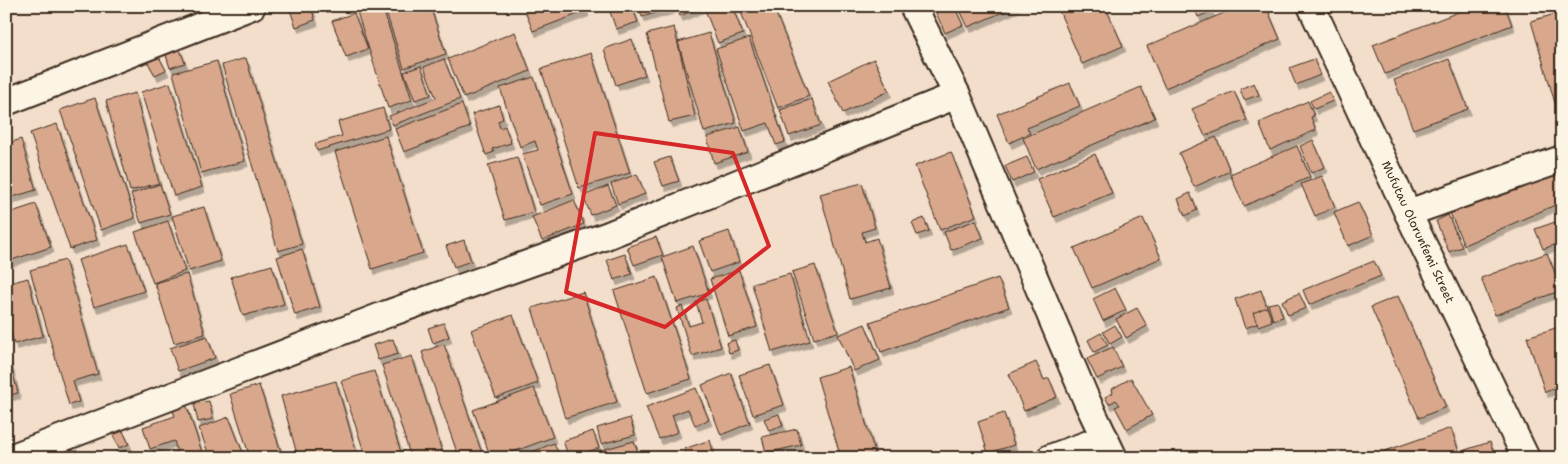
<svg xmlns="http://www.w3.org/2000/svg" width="1568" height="464" font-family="'Shantell Sans',sans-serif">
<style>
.building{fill:#d9a88c;stroke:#3b2a1e;filter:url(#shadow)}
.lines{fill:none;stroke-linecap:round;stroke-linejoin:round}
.minor-casing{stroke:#3b2a1e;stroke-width:30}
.minor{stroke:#fcf5e5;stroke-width:26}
.marked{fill:none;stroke:#d62828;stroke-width:4;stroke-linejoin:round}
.labels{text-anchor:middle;stroke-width:5;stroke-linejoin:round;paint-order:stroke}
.street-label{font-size:12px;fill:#3b2a1e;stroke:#fcf5e5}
</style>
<defs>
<filter id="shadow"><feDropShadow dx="3" dy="5.5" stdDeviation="0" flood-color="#0004"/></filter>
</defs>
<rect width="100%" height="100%" fill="#f2deca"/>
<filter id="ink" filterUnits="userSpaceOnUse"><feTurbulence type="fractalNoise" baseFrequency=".02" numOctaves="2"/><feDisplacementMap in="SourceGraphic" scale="10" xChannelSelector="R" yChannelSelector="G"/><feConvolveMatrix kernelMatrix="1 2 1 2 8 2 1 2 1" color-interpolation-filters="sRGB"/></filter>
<g filter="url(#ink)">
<!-- building -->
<g class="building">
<path d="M300,6h11l4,14 -19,7 -6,-17z"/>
<path d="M355,6h27l30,94 -24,8z"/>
<path d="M384,6h46l16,48 -42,14z"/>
<path d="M523,6h61l2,5 -53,20z"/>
<path d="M608,6h24l6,16 -22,7z"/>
<path d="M639,6h33v2l-30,9z"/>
<path d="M676,6h27l-23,10z"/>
<path d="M713,6h19l11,28 -25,9 -13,-33z"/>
<path d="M741,6h32l36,90 -31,12 -39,-101z"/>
<path d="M933,6h21l9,19 -18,8z"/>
<path d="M958,6h59l-49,21z"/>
<path d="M1057,6h48l18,40 -41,18z"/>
<path d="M1194,6h15l3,5 -14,6z"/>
<path d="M1240,6h26l14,33 -115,49 -18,-42z"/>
<path d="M1474,6h31l7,19 -127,49 -12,-29z"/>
<path d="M1562,12v89l-7,2 -24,-82z"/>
<path d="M354,13l14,36 -22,8 -14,-36z"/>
<path d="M674,27l21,89 -26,6 -22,-88z"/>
<path d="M515,32l15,39 -66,27 -16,-39z"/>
<path d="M709,33l27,90 -32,9 -26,-90z"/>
<path d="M749,38l36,104 -9,3 -8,-22 -24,8 -28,-82z"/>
<path d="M632,39l13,36 -29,10 -12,-36z"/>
<path d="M179,47l6,16 -15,5 -5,-16z"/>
<path d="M591,53l39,120 -51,15 -38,-119z"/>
<path d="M158,55l8,15 -11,5 -8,-14z"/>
<path d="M246,58l56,186 -24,7 -56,-186z"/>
<path d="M444,59l16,40 -67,26 -4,-9 47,-18 -12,-31z"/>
<path d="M874,59l15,32 -46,22 -15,-32z"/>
<path d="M1314,59l6,16 -24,10 -7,-17z"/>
<path d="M1449,59l19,50 -55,20 -19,-49z"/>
<path d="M217,61l28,100 -44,12 -28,-100z"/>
<path d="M421,66l10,29 -16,5 -11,-28z"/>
<path d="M534,77l39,117 -33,11 -18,-51 16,-4 -3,-9 -15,6 -20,-59z"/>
<path d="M170,83l32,104 -28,9 -33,-104z"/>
<path d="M1070,83l10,23 -53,22 3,5 -21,10 -12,-29z"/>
<path d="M1254,83l5,12 -15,5 -4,-11z"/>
<path d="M1141,87l14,31 -119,51 -13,-31z"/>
<path d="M1234,91l13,29 -42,16 -13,-27z"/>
<path d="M1329,92l4,9 -19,8 -4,-8z"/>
<path d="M135,93l24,90 -29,8 -24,-90z"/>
<path d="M95,98l40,120 -34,12 -41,-120z"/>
<path d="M812,99l9,26 -32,11 -9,-26z"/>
<path d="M1308,101l6,15 -3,1 5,13 -46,20 -11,-27z"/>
<path d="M462,104l8,23 -66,25 -9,-23z"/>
<path d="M499,105l4,14 -5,2 2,7 5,-2 6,17 -19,6 2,3 -8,3 -14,-41z"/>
<path d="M383,108l6,21 -72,22 -2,-7 27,-8 -4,-14z"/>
<path d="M57,124l40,116 -27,9 -40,-116z"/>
<path d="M740,127l8,25 -34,11 -7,-26z"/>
<path d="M386,136l37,117 -51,16 -37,-117z"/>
<path d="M1216,137l14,34 -36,16 -15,-34z"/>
<path d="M21,139l15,51 -30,9v-55z"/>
<path d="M1313,140l12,27 -14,6 -11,-27z"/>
<path d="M1297,146l13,31 -66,29 -14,-32z"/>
<path d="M951,152l25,64 -36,14 -25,-64z"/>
<path d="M1095,154l17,39 -58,24 -17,-38z"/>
<path d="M517,157l17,55 -29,8 -17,-55z"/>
<path d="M670,157l9,24 -16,5 -9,-24z"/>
<path d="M1027,157l7,15 -22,10 -7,-16z"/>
<path d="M1562,165v37l-98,43 -14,-32z"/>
<path d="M637,174l8,20 -27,10 -7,-20z"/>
<path d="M1322,176l13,31 -20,9 -14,-32z"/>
<path d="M862,183l13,45 -13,4 3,10 12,-4 14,50 -41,11 -30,-105z"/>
<path d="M160,184l10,30 -29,9 -10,-29z"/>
<path d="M608,186l8,19 -25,10 -8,-19z"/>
<path d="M1190,193l7,17 -12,6 -7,-17z"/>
<path d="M574,200l10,24 -42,17 -10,-24z"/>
<path d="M1358,202l15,33 -25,11 -14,-34z"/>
<path d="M36,204l15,43 -45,15v-48z"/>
<path d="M204,207l17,54 -32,10 -17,-55z"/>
<path d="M1448,215l14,32 -13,5 -13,-31z"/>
<path d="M924,218l5,13 -12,4 -5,-12z"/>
<path d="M1143,218l18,40 -69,30 -18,-40z"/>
<path d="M976,220l7,18 -32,12 -7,-18z"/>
<path d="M168,221l17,50 -32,12 -18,-51z"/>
<path d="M1555,222l7,20 -19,7 -8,-20z"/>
<path d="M729,231l10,31 -29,10 -11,-31z"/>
<path d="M656,237l7,18 -29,10 -7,-18z"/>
<path d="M464,240l7,21 -17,6 -8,-21z"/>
<path d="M128,244l16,47 -50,16 -16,-47z"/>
<path d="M693,246l16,47 -32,10 -15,-46z"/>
<path d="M302,249l18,58 -25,8 -18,-58z"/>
<path d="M1547,253l15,37 -67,25 -14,-37z"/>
<path d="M625,254l7,20 -18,6 -7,-20z"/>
<path d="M65,260l33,114 -25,7 6,21 -10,3 -39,-135z"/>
<path d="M1374,261l7,15 -72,29 -6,-15z"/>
<path d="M272,265l12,39 -41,12 -12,-39z"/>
<path d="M815,265l23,67 -24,7 -22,-67z"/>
<path d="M739,270l18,57 -29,9 -18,-57z"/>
<path d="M187,274l18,60 -31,9 -19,-60z"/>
<path d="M790,274l20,67 -38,11 -20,-68z"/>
<path d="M657,277l34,102 -44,14 -33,-102z"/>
<path d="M28,278l15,58 -29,8 -8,-30v-30z"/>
<path d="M998,278l11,29 -128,45 -11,-30z"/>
<path d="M1115,288l11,22 -23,11 -10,-22z"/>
<path d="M1261,290l10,29 -26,9 -10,-29z"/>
<path d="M583,292l34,110 -52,16 -33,-110z"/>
<path d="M1299,293l7,15 -18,7 -6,-14z"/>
<path d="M1398,296l48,111 -27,11 -48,-111z"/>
<path d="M706,299l15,48 -29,9 -15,-48 5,-2 7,20 13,-4 -6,-20z"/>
<path d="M1278,302l5,15 -10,3 -5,-16z"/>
<path d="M1267,307l5,14 -14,5 -5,-13z"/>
<path d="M1137,308l10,18 -21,12 -10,-19z"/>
<path d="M513,315l25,68 -42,15 -25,-68z"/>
<path d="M444,323l5,14 -16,6 -5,-15z"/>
<path d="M865,324l15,36 -26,11 -16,-36z"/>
<path d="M1115,325l7,12 -12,7 -7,-12z"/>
<path d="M1562,326v60l-17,6 -18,-55z"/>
<path d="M1101,333l7,12 -14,7 -6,-12z"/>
<path d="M207,336l8,22 -37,13 -8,-23z"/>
<path d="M393,339l5,15 -20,6 -5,-15z"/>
<path d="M735,340l3,10 -9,3 -3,-10z"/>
<path d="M444,344l39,112 -4,2h-20l-37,-106z"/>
<path d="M6,347l12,46 -12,3z"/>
<path d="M1113,347l9,20 -25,12 -10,-20z"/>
<path d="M412,356l32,102h-33l-29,-93z"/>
<path d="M1036,362l8,18 5,-2 8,19 -33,14 -15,-37z"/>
<path d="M770,365l14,40 -31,10 -14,-40z"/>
<path d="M849,367l26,86 -16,5h-18l-24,-81z"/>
<path d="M374,371l29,87h-37l-25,-77z"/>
<path d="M731,373l19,50 -29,12 -19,-50z"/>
<path d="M1131,378l21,37 -25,14 -12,-22 5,-2 -4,-5 -7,4 -4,-7 8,-4 -1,-4z"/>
<path d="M336,381l22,77h-60l-17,-62z"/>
<path d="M259,385l24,73h-33l-20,-64z"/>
<path d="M534,388l19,49 -56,21h-6l-18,-48z"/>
<path d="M696,388l13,32 -14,5 -7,-16 -16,6 6,17 -19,7 -13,-32z"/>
<path d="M209,401l4,18 -15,3 -4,-18z"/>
<path d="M186,404l18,54h-45l18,-6 -3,-11 -24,8 -7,-22 32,-11 -3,-7z"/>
<path d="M1004,413l10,32 -26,8 -10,-31z"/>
<path d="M779,414l4,12 -14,5 -5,-12z"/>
<path d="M229,417l16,41h-35l-11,-30z"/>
<path d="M630,418l5,17 -34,9 -4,-16z"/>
<path d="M1451,428l10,30h-96z"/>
<path d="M797,429l4,16 -35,8 -4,-16z"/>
<path d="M123,431l6,13 -10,4 -6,-13z"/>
<path d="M593,431l6,17 -30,10 -6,-17z"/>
<path d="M710,440l5,18h-28l-3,-9z"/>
<path d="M634,441l6,17h-40l-2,-7z"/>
<path d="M1490,442l4,12 -10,4h-17l-2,-8z"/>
<path d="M554,443l6,15h-34l-1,-3z"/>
<path d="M131,450l1,8h-15l-1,-6z"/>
<path d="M1178,452l3,6h-24l10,-5 2,4z"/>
</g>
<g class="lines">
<defs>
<g id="minor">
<path d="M913,6l44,89 129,304 28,59"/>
<path d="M1311,6l97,207 118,245"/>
<path d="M6,102l246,-96"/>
<path d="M1408,213l154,-54"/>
<path d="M10,458l377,-144 219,-78 351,-141"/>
<path d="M1050,458l55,-20"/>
</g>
</defs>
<!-- minor casing -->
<use href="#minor" class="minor-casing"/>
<!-- minor -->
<use href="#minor" class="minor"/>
</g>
</g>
<!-- marked area -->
<path class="marked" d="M595,133l138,20 36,93 -104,81 -99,-35z"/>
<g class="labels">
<!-- street labels -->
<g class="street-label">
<text transform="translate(1418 232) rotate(65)" y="4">Mufutau Olorunfemi Street</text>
</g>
</g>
<!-- margin -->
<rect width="1568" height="464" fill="none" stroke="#fcf5e5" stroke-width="25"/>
<rect x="12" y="12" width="1543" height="439" fill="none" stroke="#3b2a1e" stroke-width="2" filter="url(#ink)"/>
</svg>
